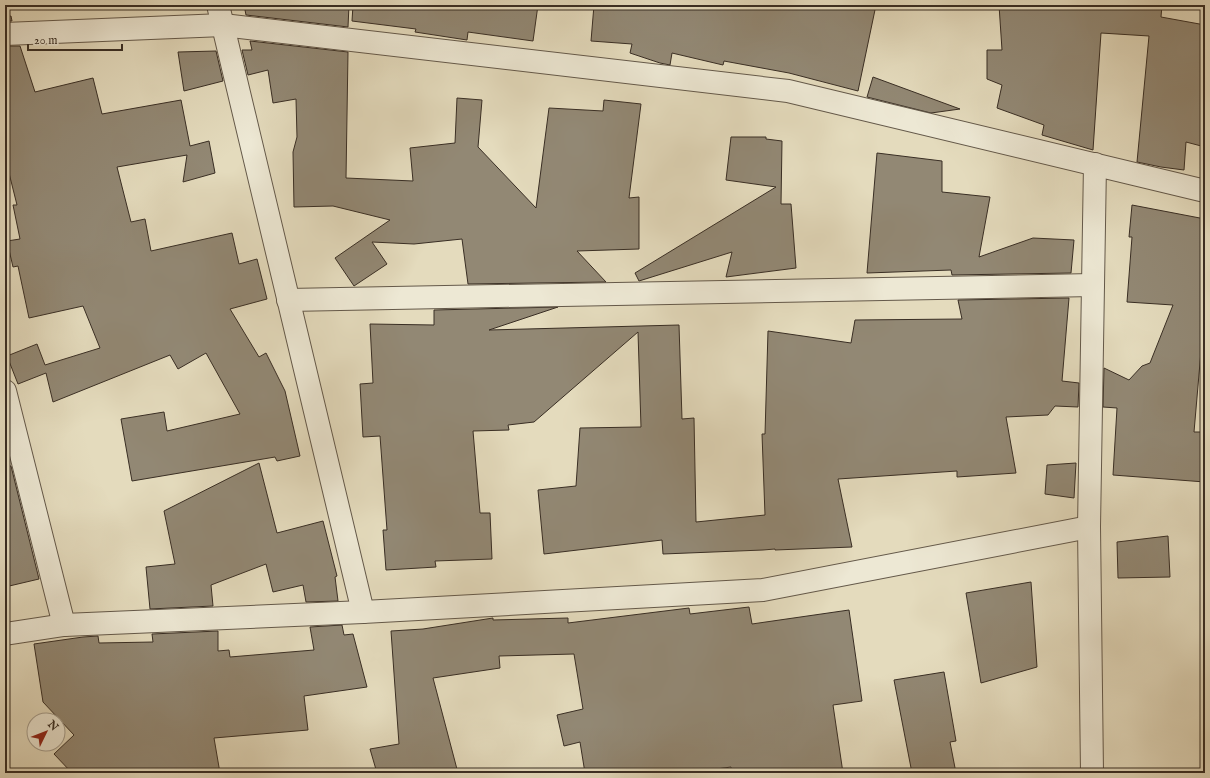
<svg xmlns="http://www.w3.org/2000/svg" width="1210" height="778" font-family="'IM FELL English',serif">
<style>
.building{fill:#928874;stroke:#392e24}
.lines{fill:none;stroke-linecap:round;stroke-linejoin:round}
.minor-casing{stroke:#64594a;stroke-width:24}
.minor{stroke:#ede8d4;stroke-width:22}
</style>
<rect width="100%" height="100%" fill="#e4dbbd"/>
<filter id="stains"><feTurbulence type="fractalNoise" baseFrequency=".005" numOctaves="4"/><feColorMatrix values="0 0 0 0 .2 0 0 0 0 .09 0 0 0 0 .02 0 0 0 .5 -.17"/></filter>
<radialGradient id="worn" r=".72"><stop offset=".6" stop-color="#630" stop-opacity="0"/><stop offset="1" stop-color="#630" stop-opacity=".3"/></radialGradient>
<!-- building -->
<g class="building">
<path d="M244,5h105l-1,22 -102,-12z"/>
<path d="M353,5h185l-5,36 -65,-9 -1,8 -52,-8 1,-3 -64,-8z"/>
<path d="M594,5h282l-18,86 -69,-18 -65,-12 -1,4 -51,-12 -2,12 -10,-2 -30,-10 2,-9 -41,-3z"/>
<path d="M999,5h163l-1,12 44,8v122l-19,-5 -2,28 -23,-3 -24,-5 12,-126 -48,-3 -8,117 -51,-15 2,-10 -47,-17 5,-23 -15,-6v-29h15z"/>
<path d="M11,16l1,5h-7v-4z"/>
<path d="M250,41l98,11 -2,126 67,3 -3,-33 45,-5 2,-45 25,2 -4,47 58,61 13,-100 54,3 1,-11 37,4 -12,94 10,-1v52l-62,2 29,31 -138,2 -6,-45 -48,5 -42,-2 15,22 -33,22 -19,-28 55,-38 -57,-14 -39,1 -1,-55 4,-15 -1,-38 -23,4 -5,-33 -20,5 -6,-25h10z"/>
<path d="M5,46h15l15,46 58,-14 9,36 79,-14 9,46 19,-5 6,32 -32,9 4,-27 -70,12 14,55 14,-3 6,32 81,-18 7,31 18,-5 10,40 -37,10 29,48 7,-4 19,38 15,65 -23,5 -2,-4 -143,24 -11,-62 43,-7 3,19 73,-17 -34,-61 -28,16 -8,-14 -117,47 -7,-29 -28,11 -11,-28 30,-12 8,21 55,-17 -17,-42 -54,12 -11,-52 -5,1 -6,-26 13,-2 -7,-34h4l-12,-48z"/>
<path d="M216,51l7,30 -39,10 -6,-39z"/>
<path d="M873,77l87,32 -29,4 -64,-16z"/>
<path d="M731,137h35v2l16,2 -1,63h10l5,64 -70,9 6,-25 -93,29 -4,-8 141,-86 -50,-7z"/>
<path d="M877,153l65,8v31l48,5 -11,60 54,-19 41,2 -3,33 -119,2 -1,-5 -84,3z"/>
<path d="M1132,205l73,14v86l-11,127h11v50l-92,-7 4,-67 -14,-1 1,-39 25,12 13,-14 8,-3 23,-58 -46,-3 5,-65h-3z"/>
<path d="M1069,298l-7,83 17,2 -1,24 -23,-1 -7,9 -42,2 10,56 -59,4v-6l-119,8 14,68 -77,3v-1l-12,1 -100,4 -1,-14 -118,14 -6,-64 38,-4 4,-58 61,-1 -3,-95 -104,90 -26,3 1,5 -36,1 7,82h10l2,46 -57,2 1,6 -50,3 -3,-40h4l-7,-94 -17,1 -3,-53 13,-1 -3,-59 64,1v-15l124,-3 -69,23 190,-5 3,94 12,-1 2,104 69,-7 -3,-81h3l3,-103 83,12 4,-23 107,-1 -4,-19z"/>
<path d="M259,463l18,70 46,-12 14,55 -2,1 3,24 -32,1 -3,-17 -30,7 -7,-28 -55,21 2,21 -63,3 -4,-42 29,-3 -11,-53z"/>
<path d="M1076,463l-2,35 -29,-4 2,-29z"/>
<path d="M5,466h6l28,113 -34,8z"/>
<path d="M1168,536l2,41 -52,1 -1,-36z"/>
<path d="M1031,582l6,85 -56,16 -15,-90z"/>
<path d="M749,607l3,17 97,-14 13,91 -29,4 10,68h-112v-6l-44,6h-102l-5,-31 -16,4 -7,-31 26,-6 -9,-55 -75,2 1,12 -67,10 25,95h-81l-7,-24 29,-5 -8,-113 32,-2 70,-11v2l75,-2v5l121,-15 1,6z"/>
<path d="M342,625l2,10 9,-1 14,53 -63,9 4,34 -94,8 6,35h-148l-18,-19 20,-19 -31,-33 -9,-58 49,-7 15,-1 1,7 54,-1 -1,-8 66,-3v20l11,-1 1,7 84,-7 -4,-23z"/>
<path d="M944,672l12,69 -6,1 6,31h-44l-18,-93z"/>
</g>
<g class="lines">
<defs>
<g id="minor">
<path d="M218,5l145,607"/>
<path d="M5,34l218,-9 565,66 417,100"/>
<path d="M288,300l805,-15"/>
<path d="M5,391l59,234"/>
<path d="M5,634l59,-9 299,-13 400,-22 326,-63"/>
<path d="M1092,773l-3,-246 6,-363"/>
</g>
</defs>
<!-- minor casing -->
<use href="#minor" class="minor-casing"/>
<!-- minor -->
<use href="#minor" class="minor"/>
</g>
<!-- margin -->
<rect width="1210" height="778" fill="none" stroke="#e4dbbd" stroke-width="20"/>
<rect x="6" y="6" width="1198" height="766" fill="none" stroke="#392e24" stroke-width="2"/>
<rect x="10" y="10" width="1190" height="758" fill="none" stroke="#392e24"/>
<!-- north arrow -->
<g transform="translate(46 732) rotate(47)"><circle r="19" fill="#ede8d4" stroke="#a59e8e"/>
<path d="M0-3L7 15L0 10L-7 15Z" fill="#8f2418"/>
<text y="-6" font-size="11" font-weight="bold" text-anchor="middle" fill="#392e24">N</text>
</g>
<!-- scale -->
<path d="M28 44v6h94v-6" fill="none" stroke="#392e24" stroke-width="2"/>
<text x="34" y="44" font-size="12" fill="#392e24" stroke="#ede8d4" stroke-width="3" paint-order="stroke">20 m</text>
<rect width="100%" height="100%" filter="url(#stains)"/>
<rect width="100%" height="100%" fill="url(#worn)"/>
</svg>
